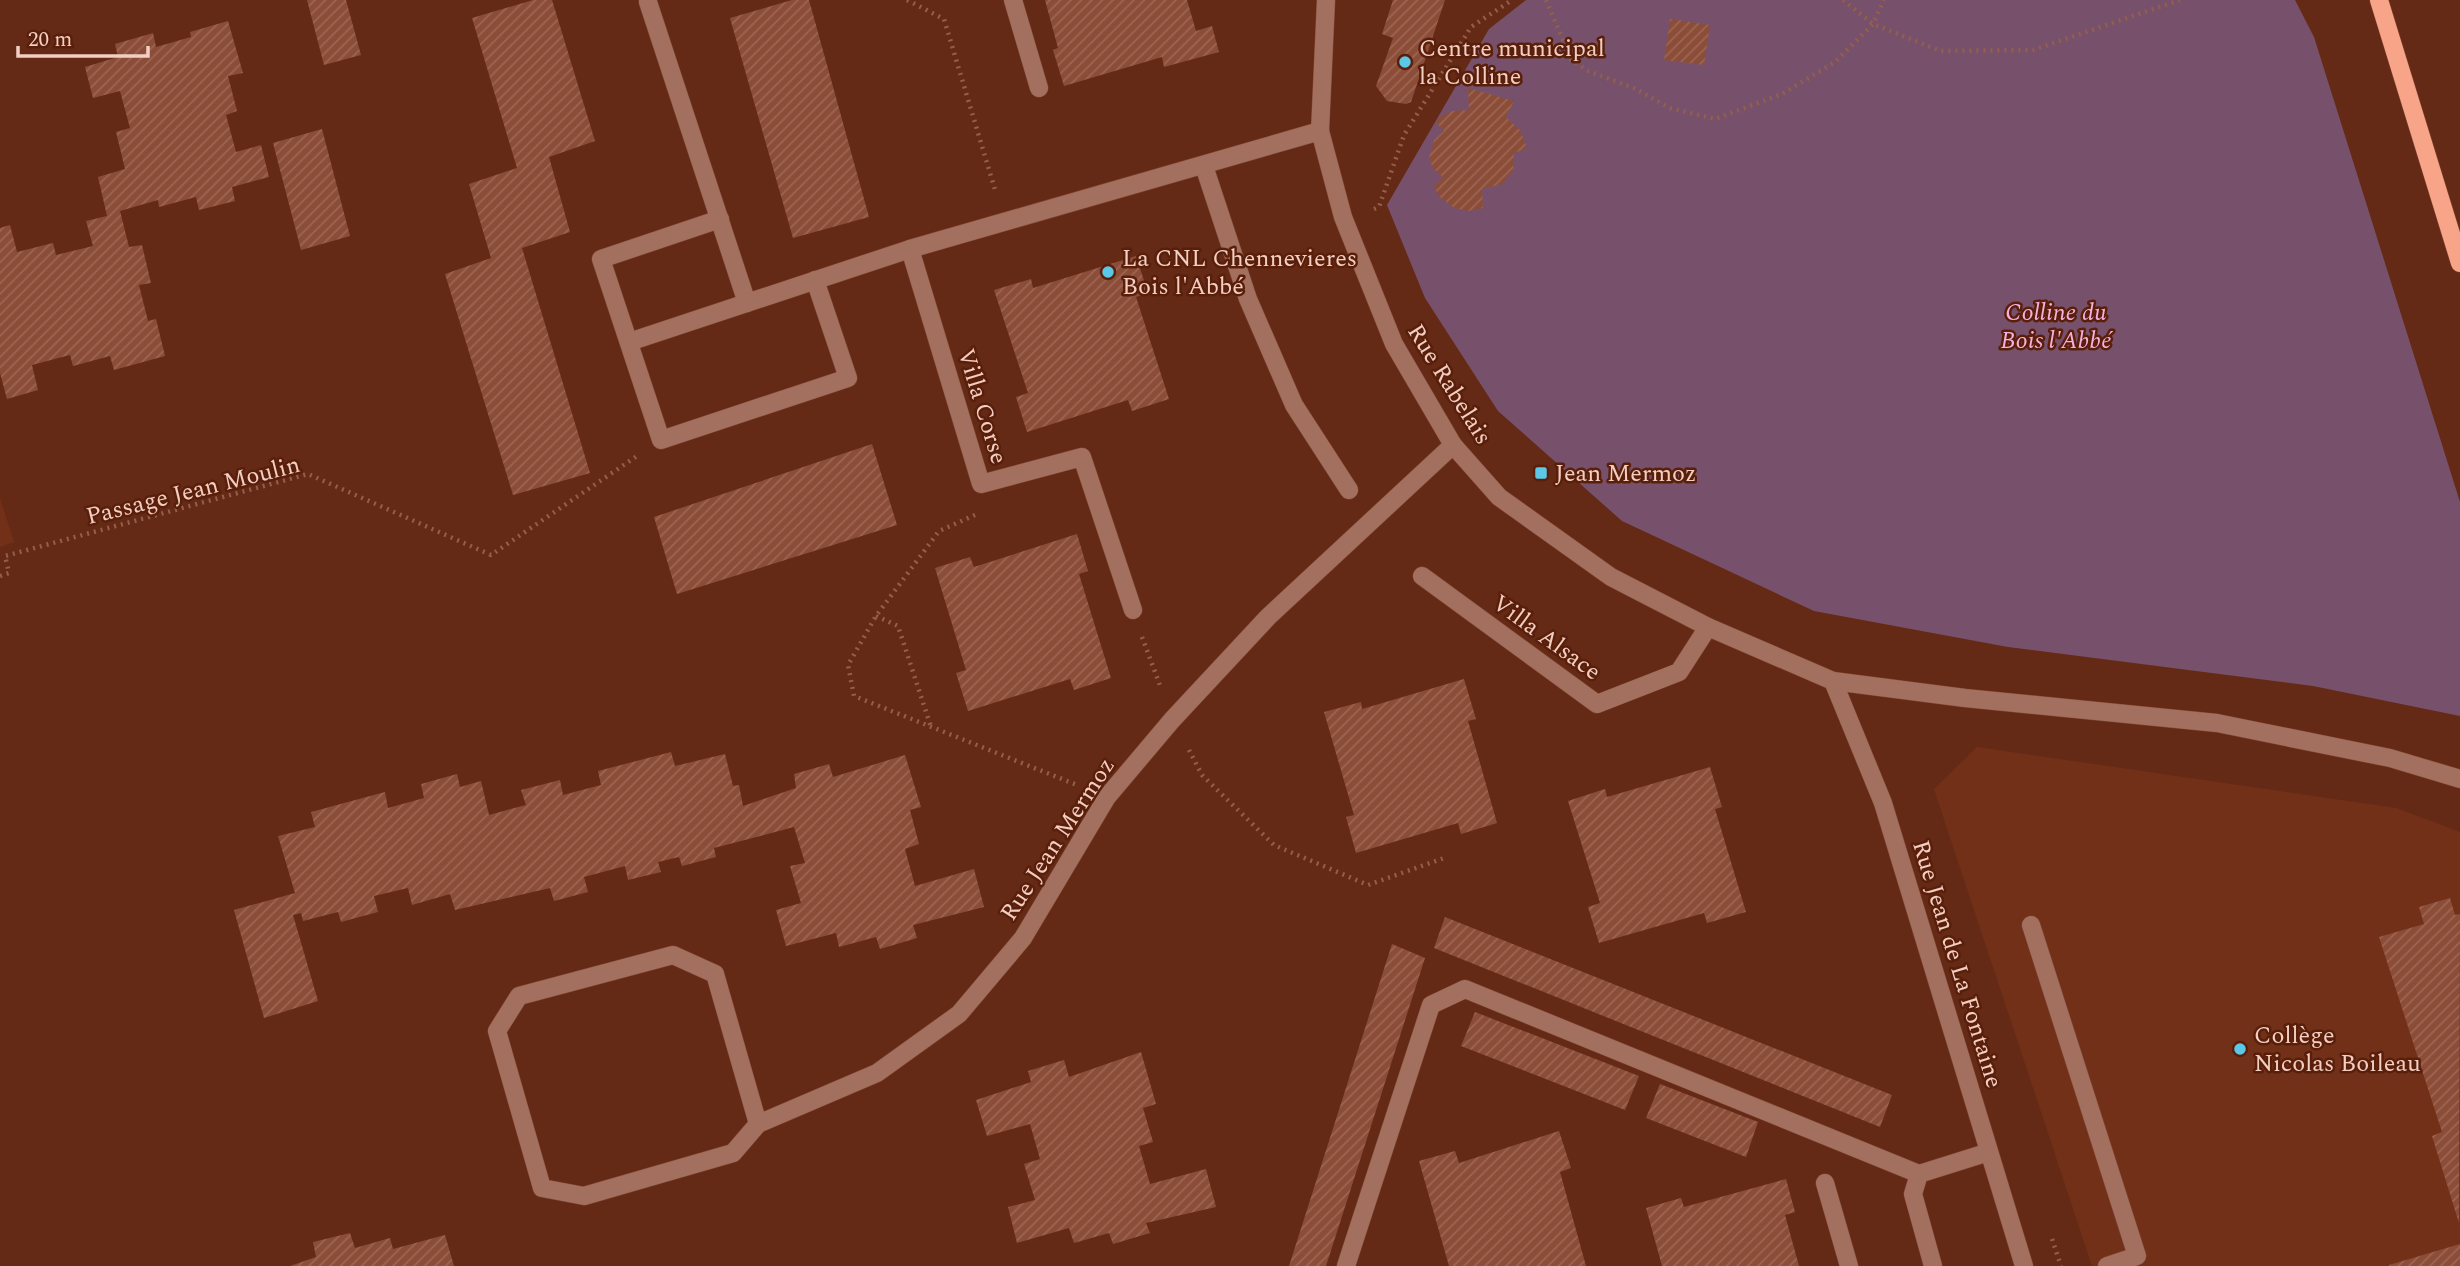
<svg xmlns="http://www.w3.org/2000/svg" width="2460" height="1266" font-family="Spectral,serif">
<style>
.built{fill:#723018}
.park{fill:#77516b}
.building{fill:url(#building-hatch)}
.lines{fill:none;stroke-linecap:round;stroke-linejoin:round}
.minor-casing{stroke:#7f4834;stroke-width:19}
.major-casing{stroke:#7f4834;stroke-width:19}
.path{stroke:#935f4d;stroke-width:4.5;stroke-dasharray:2 5;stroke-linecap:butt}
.minor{stroke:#a36f5e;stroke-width:18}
.major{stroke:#f7a488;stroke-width:18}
.poi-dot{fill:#5bc8e7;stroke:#591f0a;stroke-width:2.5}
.labels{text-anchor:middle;stroke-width:5;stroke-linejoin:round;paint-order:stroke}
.poi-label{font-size:24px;fill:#f3cec2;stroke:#591f0a;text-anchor:start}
.park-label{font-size:24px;font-style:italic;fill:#f6b0df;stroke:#591f0a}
.street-label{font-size:24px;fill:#f3cec2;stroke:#591f0a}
</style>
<defs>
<pattern id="building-hatch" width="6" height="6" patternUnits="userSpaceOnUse" patternTransform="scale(1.75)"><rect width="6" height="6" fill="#8b4d38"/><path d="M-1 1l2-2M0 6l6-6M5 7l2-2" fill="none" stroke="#9c6553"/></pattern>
</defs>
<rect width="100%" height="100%" fill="#652a15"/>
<!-- built -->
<g class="built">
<path d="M0,498l14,44 -14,5z"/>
<path d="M1977,747l419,61 64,24v434h-368l-158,-477z"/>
</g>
<!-- park -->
<path class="park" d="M1526,0h769l19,37 146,465v214l-147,-30 -305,-39 -194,-36 -192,-90 -124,-110 -73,-113 -38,-93 102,-176z"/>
<!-- building -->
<g class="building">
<path d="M307,0h39l15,55 -37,10z"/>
<path d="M533,0h19l43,141 -46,16 21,75 -48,16 68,225 -77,22 -68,-221 46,-16 -22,-74 48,-16 -45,-150z"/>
<path d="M792,0h17l60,217 -76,21 -63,-220z"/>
<path d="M1045,0h142l9,31 16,-5 7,26 -55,15 -2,-10 -98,29 -11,-36 5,-2z"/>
<path d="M1393,0h52l-34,102 -5,2 -19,-3 -11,-15 17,-48 -11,-4z"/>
<path d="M1670,19l40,6 -6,40 -40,-5z"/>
<path d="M228,21l15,52 -15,3 9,35 -11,4 10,37 25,-7 8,32 -37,10 3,14 -36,9 -3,-13 -37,10 -1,-7 -38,11 9,36 13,-2 9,38 -12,2 9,36 8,-2 9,37 -51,14 -4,-14 -37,10 -3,-11 -38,10 6,25 -31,9 -7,-26v-145l10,-3 7,27 36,-9 3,12 37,-9 -7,-25 21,-5 -9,-39 27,-8 -9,-37 14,-4 -10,-37 -27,7 -8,-31 33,-10 -3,-13 38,-11 3,14 35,-10 -1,-5z"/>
<path d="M1468,88l46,13 -8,16 14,13 7,18 -13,5 -1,17 -11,14 -20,5 1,19 -15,3 -14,-3 -15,-12 -5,-9 9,-10 -10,-9 -4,-10 5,-18 10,-9 -8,-9 4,-5 12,-6 17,-1z"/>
<path d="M322,129l28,107 -49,14 -28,-107z"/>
<path d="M1136,256l12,37 -12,4 33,102 -37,12 -4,-11 -101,32 -11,-35 12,-4 -34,-103 37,-11 2,9z"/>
<path d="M872,444l25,81 -220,69 -23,-77z"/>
<path d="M1077,534l11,37 -9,3 32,104 -37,12 -4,-11 -102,32 -12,-38 10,-3 -31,-102 35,-11 4,10z"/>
<path d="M1464,679l12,40 -8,2 29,102 -36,11 -3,-11 -102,30 -10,-36 8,-2 -30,-103 37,-10 1,7z"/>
<path d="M671,752l4,14 50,-12 8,32 6,-1 4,21 53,-18 -2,-14 35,-10 4,13 72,-22 16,52 -11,3 9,34 -14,5 10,37 59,-17 10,38 -71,18 4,13 -37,11 -4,-12 -37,10 -3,-14 -50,13 -10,-36 25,-7 -11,-37 15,-3 -11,-36 -80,21 2,9 -34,9 -3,-9 -21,5 3,10 -33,8 -3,-14 -41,11 4,15 -34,9 -4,-13 -95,22 -5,-16 -38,11 -4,-17 -34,8 4,16 -37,10 -3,-10 -35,9 -2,-8 -8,2 25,86 -54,17 -30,-108 61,-17 -17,-57 37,-9 -4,-15 74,-20 3,16 36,-10 -3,-14 36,-10 3,13 21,-6 8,34 37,-10 -5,-15 39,-10 3,15 38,-10 -3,-14z"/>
<path d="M1710,767l12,40 -7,2 31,103 -39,11 -3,-10 -105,30 -11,-36 12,-4 -32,-102 37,-12 2,8z"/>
<path d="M2450,898l5,17 5,-1 -1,309 -27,-87 10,-4 -63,-195 45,-13 -5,-17z"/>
<path d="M1445,917l447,178 -12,32 -446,-179z"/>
<path d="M1392,944l33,14 -99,308h-37z"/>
<path d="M1475,1012l164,64 -14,34 -164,-64z"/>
<path d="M1141,1052l15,52 -13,4 10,34 -14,4 11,38 56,-15 10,38 -70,16 4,10 -37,11 -4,-11 -35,10 -5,-15 -52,15 -9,-36 27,-7 -11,-36 16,-5 -10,-35 -43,12 -11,-36 55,-18 -3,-11 36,-11 5,17z"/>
<path d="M1660,1084l98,38 -12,35 -100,-39z"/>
<path d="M1559,1131l12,37 -11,4 26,94h-137l-30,-105 36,-10 4,12z"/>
<path d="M1786,1179l9,33 -10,3 14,51h-137l-16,-58 35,-10 3,9z"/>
<path d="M350,1233l5,15 35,-10 3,11 52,-14 9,31h-164l26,-9 -3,-15z"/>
<path d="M2460,1244v22h-71v-1z"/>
</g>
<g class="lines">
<defs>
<g id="minor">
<path d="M1013,0l26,88"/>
<path d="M1326,0l-6,131 23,86 51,127 59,101 46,52 112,80 97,50 125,54 132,17 252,25 173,35 70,21"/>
<path d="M648,2l99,301"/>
<path d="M1204,166l44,133 46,106 55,85"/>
<path d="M720,219l-119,40 60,181 187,-62 -33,-98"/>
<path d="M910,249l410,-118"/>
<path d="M629,342l281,-93 71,235 101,-27 51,153"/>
<path d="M1422,576l175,128 82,-32 29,-45"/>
<path d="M1833,681l50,122 141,463"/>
<path d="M2031,925l106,331 -30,10"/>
<path d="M758,1124l-43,-150 -42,-19 -154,41 -22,35 45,157 42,8 149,-43 25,-29 119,-51 82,-59 64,-76 84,-141 65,-77 96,-103 185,-172"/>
<path d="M1919,1174l-6,20 20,72"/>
<path d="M1825,1183l24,83"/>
<path d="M1346,1266l85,-261 34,-16 454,185 70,-22"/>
</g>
<path id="major" d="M2379,0l81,263"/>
</defs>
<!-- minor casing -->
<use href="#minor" class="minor-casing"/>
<!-- major casing -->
<use href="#major" class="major-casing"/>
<!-- path -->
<g class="path">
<path d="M907,0l37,19 52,174"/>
<path d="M1546,0l25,59 17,12 46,17 36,20 45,11 67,-25 53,-32 38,-38 11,-24"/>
<path d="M1843,0l30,24 68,27 92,-1 147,-50"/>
<path d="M1374,209l5,-2 25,-72 67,-108 41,-27"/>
<path d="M975,515l-36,16 -63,85 -28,49 6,31 223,89"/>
<path d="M0,576l9,-3 -4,-17 303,-82 183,81 146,-99"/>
<path d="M876,616l22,10 33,101"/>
<path d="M1142,637l19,51"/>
<path d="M1189,750l13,25 72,70 94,40 79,-28"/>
<path d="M2052,1239l9,27"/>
</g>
<!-- minor -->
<use href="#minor" class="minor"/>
<!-- major -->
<use href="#major" class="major"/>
</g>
<!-- markers -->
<g class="poi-dot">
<circle cx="1405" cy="62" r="7"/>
<circle cx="1108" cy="272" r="7"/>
<rect x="1534" y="466" width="14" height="14" rx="3.5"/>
<circle cx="2240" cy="1049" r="7"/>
</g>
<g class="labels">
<!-- poi labels -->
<g class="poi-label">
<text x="1419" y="56">Centre municipal<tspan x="1419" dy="28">la Colline</tspan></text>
<text x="1122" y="266">La CNL Chennevieres<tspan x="1122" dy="28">Bois l'Abbé</tspan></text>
<text x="1555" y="481">Jean Mermoz</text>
<text x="2254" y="1043">Collège<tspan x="2254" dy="28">Nicolas Boileau</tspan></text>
</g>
<!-- park labels -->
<g class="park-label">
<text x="2056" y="320">Colline du<tspan x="2056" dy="28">Bois l'Abbé</tspan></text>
</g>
<!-- street labels -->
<g class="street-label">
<text transform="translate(1450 384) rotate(58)" y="8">Rue Rabelais</text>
<text transform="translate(983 406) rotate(73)" y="8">Villa Corse</text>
<text transform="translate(193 490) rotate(-14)" y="8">Passage Jean Moulin</text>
<text transform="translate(1547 637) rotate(36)" y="8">Villa Alsace</text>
<text transform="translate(1057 839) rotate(-57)" y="8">Rue Jean Mermoz</text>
<text transform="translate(1958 964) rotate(73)" y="8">Rue Jean de La Fontaine</text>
</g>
</g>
<!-- scale -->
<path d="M18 46v10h130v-10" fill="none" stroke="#f3cec2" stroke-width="3.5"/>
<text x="28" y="46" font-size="21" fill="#f3cec2" stroke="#591f0a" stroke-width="5" paint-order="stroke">20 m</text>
</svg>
